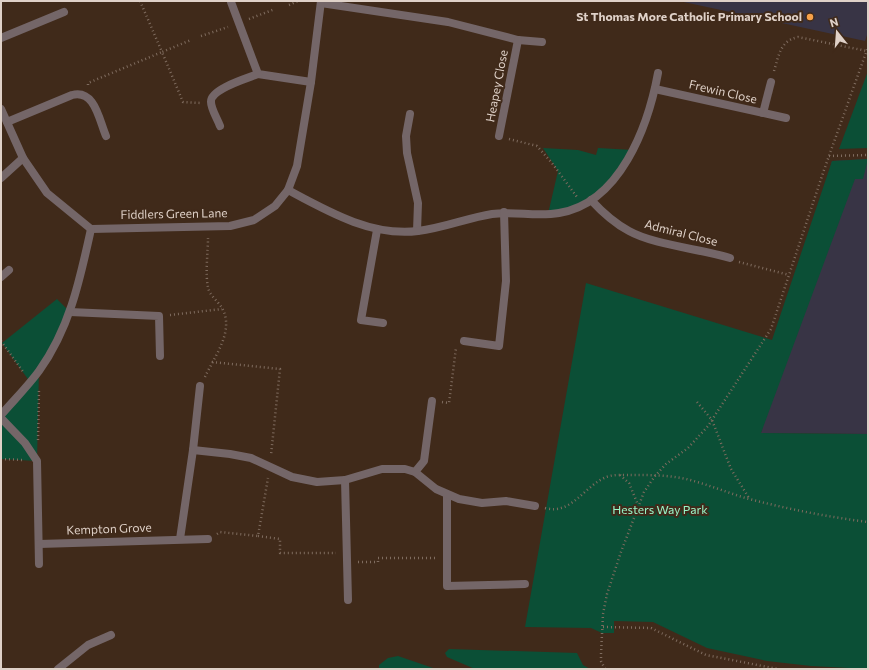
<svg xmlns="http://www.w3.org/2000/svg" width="869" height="670" font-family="Commissioner,sans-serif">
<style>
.education{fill:#383445}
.green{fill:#0b4f36}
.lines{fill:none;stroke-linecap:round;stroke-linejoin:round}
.path{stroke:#7f6c5f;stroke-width:2.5;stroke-dasharray:1 3;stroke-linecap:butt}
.service{stroke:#746668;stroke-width:8}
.minor{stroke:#746668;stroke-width:8}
.tertiary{stroke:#746668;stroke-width:8}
.poi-dot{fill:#f7a149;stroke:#402a1a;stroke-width:1.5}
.labels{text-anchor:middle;stroke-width:4;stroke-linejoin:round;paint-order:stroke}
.poi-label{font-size:12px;font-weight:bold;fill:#dfd1c8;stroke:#402a1a;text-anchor:end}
.street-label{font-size:12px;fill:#dfd1c8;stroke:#402a1a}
.park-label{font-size:12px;fill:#9af6c9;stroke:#402a1a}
</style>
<rect width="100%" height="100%" fill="#402a1a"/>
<!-- education -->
<g class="education">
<path d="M679,1h189v31l-3,9z"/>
<path d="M868,159v275l-107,-1 71,-272z"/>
</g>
<!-- green -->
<g class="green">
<path d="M868,71v77l-29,1z"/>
<path d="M543,148l35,2 18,5 2,-7 35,2 -12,20 -30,30 -43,14 10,-43z"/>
<path d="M868,159l-5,20h-8l-94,254 107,1v235l-57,-3 -44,-5 -60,-13 -54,-26 -39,-1v12h-12l-11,-5 -66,-1 61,-344 186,57 60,-179z"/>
<path d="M57,299l13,13 -31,58 -2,91 -36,-2v-44l29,-33 -28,-39z"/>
<path d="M449,649l128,4 6,12 7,4h-115l-28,-12 -2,-4z"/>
<path d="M398,656l38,13h-57v-4l9,-7z"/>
</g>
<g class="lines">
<!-- path -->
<g class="path">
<path d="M140,1l22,51 29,-12"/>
<path d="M289,5l9,-4"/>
<path d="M249,19l26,-10"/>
<path d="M201,36l27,-9"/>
<path d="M774,71c5,-16 6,-30 24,-34l69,14"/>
<path d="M88,85v-2l74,-31 21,50 18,1"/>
<path d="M509,139l28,7 15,17 25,34"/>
<path d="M829,156l39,-1"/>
<path d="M739,262l50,13"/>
<path d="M170,315l52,-6"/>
<path d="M1,341l23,32"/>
<path d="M212,362l68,7 -9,86"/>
<path d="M205,377c9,-20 30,-46 17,-69 -4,-7 -13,-13 -14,-21 -3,-13 0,-35 0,-49"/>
<path d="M442,402l7,1 7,-55"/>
<path d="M697,402l15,18 19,49 18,29"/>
<path d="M38,440l1,-51"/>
<path d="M1,459l22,1"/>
<path d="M620,475l9,8 9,22"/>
<path d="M545,508c26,7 38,-20 59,-30 8,-4 19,-3 27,-3 18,0 37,0 55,4 21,5 42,14 63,20 39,10 79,18 119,23"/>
<path d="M217,534l3,-2 38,4 10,-58"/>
<path d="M258,536l22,3v14h56"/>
<path d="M358,562h20v-4h59"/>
<path d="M603,627l48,1 55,27 72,14"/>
<path d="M605,669l-4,-8v-7l2,-40 4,-20 14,-42 23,-60 11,-16 11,-12 22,-16 20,-22 63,-97 53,-159 44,-123"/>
</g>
<!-- service -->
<g class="service">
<path d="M70,312l89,4 1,40"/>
<path d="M447,495v91l78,-2"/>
</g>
<!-- minor -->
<g class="minor">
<path d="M231,2l27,72 53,8"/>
<path d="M321,3l127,19 70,18 24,2"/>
<path d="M1,38l63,-26"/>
<path d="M655,89l131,29"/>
<path d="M763,113l8,-31"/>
<path d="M410,114l-4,22 1,17 11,50 -1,28"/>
<path d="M7,122l65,-27c23,-6 27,25 34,41"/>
<path d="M220,126c-3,-8 -9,-17 -9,-24 -1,-13 37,-24 47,-28"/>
<path d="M499,136l19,-96"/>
<path d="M1,178l22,-20"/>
<path d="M288,190c39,21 84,47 130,41 26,-3 49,-13 74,-17 22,-3 45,3 67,-1 61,-10 89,-86 99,-140"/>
<path d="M591,200c11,12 23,23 38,31 25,14 72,18 101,27"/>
<path d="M377,230l-16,90 22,3"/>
<path d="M1,277l8,-7"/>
<path d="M464,341l35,5 7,-65 -2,-69"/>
<path d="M1,418l24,25 12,18 2,103"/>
<path d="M193,450l37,4 21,4 41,19 25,5 28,-2 37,-11h23l10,3 21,17 23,10 23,4 24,-2 29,5"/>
<path d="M415,472l9,-11 8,-60"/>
<path d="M345,480l3,120"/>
<path d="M180,539l13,-89 7,-64"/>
<path d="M39,544l169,-5"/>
<path d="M58,669l30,-24 23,-10"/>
</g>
<!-- tertiary -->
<g class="tertiary">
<path d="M1,109l22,49 24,35 44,36"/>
<path d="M91,229l139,-3 24,-6 21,-14 13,-16 9,-24 14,-84 10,-81"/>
<path d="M1,415c13,-15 27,-29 38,-44 31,-43 41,-92 52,-142"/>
</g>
</g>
<!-- markers -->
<circle class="poi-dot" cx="810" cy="17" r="4"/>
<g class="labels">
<!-- poi labels -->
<g class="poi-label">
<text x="802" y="21">St Thomas More Catholic Primary School</text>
</g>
<!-- street labels -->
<g class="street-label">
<text transform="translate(497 86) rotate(-79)" y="4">Heapey Close</text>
<text transform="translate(723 92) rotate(13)" y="4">Frewin Close</text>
<text transform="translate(174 214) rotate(-1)" y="4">Fiddlers Green Lane</text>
<text transform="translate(681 233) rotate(14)" y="4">Admiral Close</text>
<text transform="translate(109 529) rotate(-2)" y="4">Kempton Grove</text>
</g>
<!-- park labels -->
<g class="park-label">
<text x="660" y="514">Hesters Way Park</text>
</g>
</g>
<!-- border -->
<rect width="869" height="670" fill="none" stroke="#dfd1c8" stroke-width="4"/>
<!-- north arrow -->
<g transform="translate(837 32) rotate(343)" stroke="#402a1a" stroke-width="3" paint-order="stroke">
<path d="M0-3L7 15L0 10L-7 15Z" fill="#dfd1c8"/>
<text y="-6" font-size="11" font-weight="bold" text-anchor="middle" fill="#dfd1c8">N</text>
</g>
</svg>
